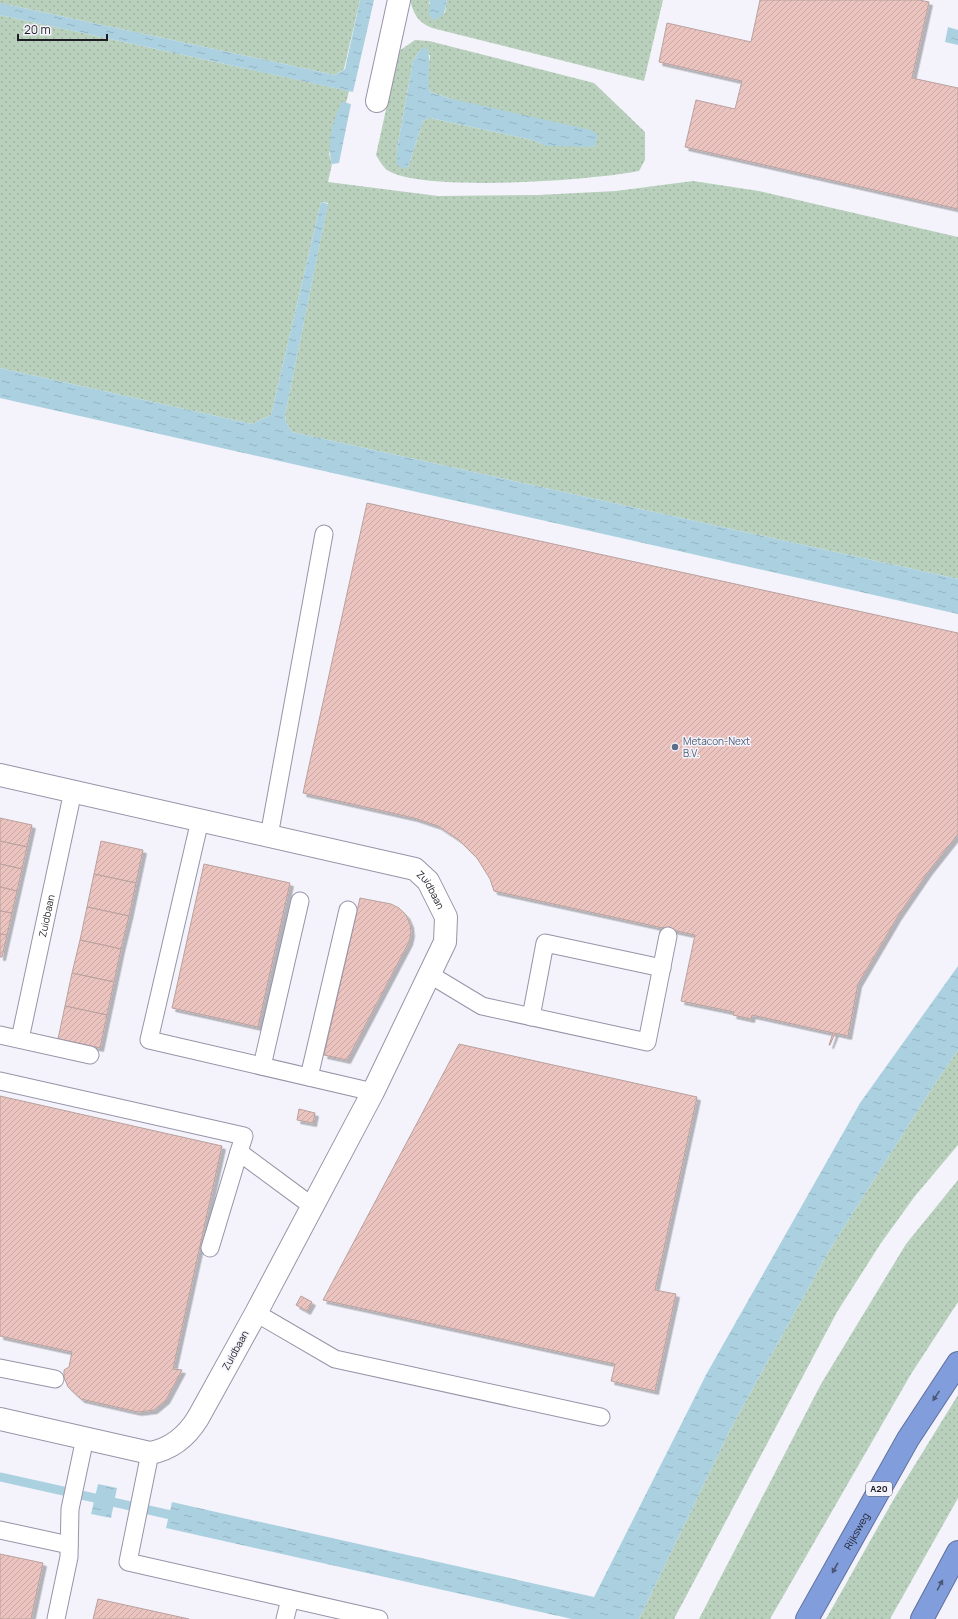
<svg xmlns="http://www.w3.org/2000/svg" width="958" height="1619" font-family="Manrope,sans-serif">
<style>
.grass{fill:url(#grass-dots);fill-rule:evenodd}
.water{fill:url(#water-ripples)}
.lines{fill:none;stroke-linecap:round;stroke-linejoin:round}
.stream{stroke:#abd1e1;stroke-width:9}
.building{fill:url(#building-hatch);stroke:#b9a19e;filter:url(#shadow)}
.service-casing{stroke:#9794a8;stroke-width:19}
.minor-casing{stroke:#9794a8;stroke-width:24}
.motorway-casing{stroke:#5e709b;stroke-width:24}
.service{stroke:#fff;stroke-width:17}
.minor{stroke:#fff;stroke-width:22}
.motorway{stroke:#819ddb;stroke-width:22}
.oneway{fill:#4b5776}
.service-dot{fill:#5c6f8a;stroke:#f4f3fb;stroke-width:1.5}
.labels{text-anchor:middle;stroke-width:3;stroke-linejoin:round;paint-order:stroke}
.shield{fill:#f4f3fb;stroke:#5e5d64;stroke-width:1}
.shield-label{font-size:9px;font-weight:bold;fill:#1e1d24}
.service-label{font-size:10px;fill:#4e5e75;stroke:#f4f3fb;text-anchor:start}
.street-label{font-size:10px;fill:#1e1d24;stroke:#f4f3fb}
</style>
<defs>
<pattern id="grass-dots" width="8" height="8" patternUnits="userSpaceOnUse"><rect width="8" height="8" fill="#b8d0bc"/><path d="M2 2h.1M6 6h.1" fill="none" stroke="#9eb2a1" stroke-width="1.8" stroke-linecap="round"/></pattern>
<pattern id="water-ripples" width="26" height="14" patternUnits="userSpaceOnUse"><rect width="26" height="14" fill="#abd1e1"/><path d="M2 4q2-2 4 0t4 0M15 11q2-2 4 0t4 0" fill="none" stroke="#93b3c1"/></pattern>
<pattern id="building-hatch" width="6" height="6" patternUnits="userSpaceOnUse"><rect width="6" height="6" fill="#ebc3bf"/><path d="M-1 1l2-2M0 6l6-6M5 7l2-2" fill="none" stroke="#c9a7a4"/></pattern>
<filter id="shadow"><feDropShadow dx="3.5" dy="3.5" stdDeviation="0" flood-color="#0004"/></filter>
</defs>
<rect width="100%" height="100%" fill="#f4f3fb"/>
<!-- grass -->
<g class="grass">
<path d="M0,0h360l-16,69 -9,6 -335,-72z"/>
<path d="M410,0h20l-1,4 16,9 2,-13h216l-19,81 -212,-53c-14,-6 -18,-13 -22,-28z"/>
<path d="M0,15l349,76 -3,12 -4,-1 -13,52 3,10 -4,18 110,14 100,-1 78,-4 77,-10 66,10 199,46v342l-666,-147 -6,-10 -1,-7 43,-212 -7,-1 -50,213 -19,9 -252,-56z"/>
<path d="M415,40l14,1 165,42 51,49v28l-6,11c-44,9 -218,22 -252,-1 -4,-3 -8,-10 -11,-15l23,-104zM420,50l10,5 -3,27 3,10 22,7 94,47 -14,-6 -102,-22 -7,3 -15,46 -11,-18 16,-88z"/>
<path d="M958,1050v95l-43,51 -34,47 -44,69 -163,307h-35l92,-191 99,-179 104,-164z"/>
<path d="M958,1180v122l-47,72 -141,245h-71l122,-235 85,-140z"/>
<path d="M958,1395v103l-68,121h-64l69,-122z"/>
</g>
<!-- water -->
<g class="water">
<path d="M360,0h14l-21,92 -353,-77v-12l335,72 10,-6z"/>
<path d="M430,0h17c-2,11 -2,16 -13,20l-5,-5z"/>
<path d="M948,27l10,3v15l-13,-3z"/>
<path d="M427,47c5,15 -1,30 3,45l22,7 139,31 7,5 -3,12 -49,-1 -14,-6 -102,-22 -7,3 -15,46 -3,2 -8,-4v-16l16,-88 7,-11z"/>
<path d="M342,102l9,2 -12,59 -7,1c-6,-18 1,-46 10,-62z"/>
<path d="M321,202l7,2 -43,211 1,7 6,10 666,147v35l-958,-216v-30l252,56 19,-9z"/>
<path d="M958,966v84l-24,35 -104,164 -99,179 -92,191h-67l-406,-91 6,-26 422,95 113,-224 153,-270z"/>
<path d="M98,1484l19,4 -6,30 -20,-4z"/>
</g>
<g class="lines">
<!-- stream -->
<path class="stream" d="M0,1477l180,40"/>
</g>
<!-- building -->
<g class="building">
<path d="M760,0h159l10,2 -17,76 46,10v121l-273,-62 11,-47 39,9 7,-28 -83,-19 8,-39 84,19z"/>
<path d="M367,503l591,130v201l-30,38 -30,44 -40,68 -10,52 -13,-3 -5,12h-1l4,-12 -81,-18 -1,4 -18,-4 1,-3 -53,-11 14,-66 -201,-44 -4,-12 -13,-21 -18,-18 -21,-14 -24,-8 -111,-25z"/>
<path d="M0,818l32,7 -5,22 -27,-6z"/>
<path d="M0,841l27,6 -5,22 -22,-5z"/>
<path d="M101,841l42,9 -7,33 -42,-9z"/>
<path d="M0,864l22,5 -5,22 -17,-4z"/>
<path d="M204,864l86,19 -32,144 -86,-19z"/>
<path d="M94,874l42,9 -7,33 -42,-9z"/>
<path d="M0,887l17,4 -5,22 -12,-2z"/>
<path d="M360,898l31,6 8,4 7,7 4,9 1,9 -2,9 -62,118 -23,-5z"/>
<path d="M87,907l42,9 -8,33 -41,-9z"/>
<path d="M0,911l12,2 -5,22 -7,-1z"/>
<path d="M0,934l7,1 -5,22h-2z"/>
<path d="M80,940l41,9 -7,33 -42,-9z"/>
<path d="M72,973l42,9 -7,33 -42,-9z"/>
<path d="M65,1006l42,9 -7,33 -42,-9z"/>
<path d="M459,1044l238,53 -42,193 21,4 -21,97 -44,-10 4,-17 -292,-64z"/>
<path d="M0,1096l222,50 -49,223 9,1 -16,30 -12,10 -16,2 -57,-13 -13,-12 -4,-10v-7l5,-3 3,-15 -72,-16z"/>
<path d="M299,1109l16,4 -2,10 -16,-3z"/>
<path d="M301,1296l11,6 -5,9 -11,-6z"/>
<path d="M0,1554l43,9 -12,56h-31z"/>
<path d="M98,1599l91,20h-96z"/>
</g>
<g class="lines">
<defs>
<g id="service">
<path d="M200,820l-51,220 224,52"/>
<path d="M269,836l55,-302"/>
<path d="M429,974l53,32 165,36 21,-106"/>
<path d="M531,1017l14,-74 117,25"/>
<path d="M0,1035l90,20"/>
<path id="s1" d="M20,1039l53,-248"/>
<path d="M262,1066l38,-165"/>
<path d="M309,1077l39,-167"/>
<path d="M0,1081l244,55 -5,16"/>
<path d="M210,1248l29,-96 73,54"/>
<path d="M256,1313l79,46 266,58"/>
<path d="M0,1368l55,11"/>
<path d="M150,1453l-22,109 251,57"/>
<path d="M0,1530l69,15"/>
<path d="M56,1619l13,-62 1,-48 15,-71"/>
<path d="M285,1619l5,-20"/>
</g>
<g id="minor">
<path d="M377,101l22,-101"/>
<path id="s2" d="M0,775l415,94 13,12 18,36 -1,25 -72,150 -117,221 -58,105c-11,18 -26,31 -48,35l-150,-34"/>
</g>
<g id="motorway">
<path id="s3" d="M807,1619l101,-180 50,-76"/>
<path d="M922,1619l36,-67"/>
</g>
</defs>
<!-- service casing -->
<use href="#service" class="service-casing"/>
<!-- minor casing -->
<use href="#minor" class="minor-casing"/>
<!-- motorway casing -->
<use href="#motorway" class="motorway-casing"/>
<!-- service -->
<use href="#service" class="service"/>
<!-- minor -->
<use href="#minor" class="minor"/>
<!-- motorway -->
<use href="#motorway" class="motorway"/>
</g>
<!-- one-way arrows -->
<defs><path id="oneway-solid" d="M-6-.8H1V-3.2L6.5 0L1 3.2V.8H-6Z"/></defs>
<g class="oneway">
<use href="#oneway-solid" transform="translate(936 1396) rotate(124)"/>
<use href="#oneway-solid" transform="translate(835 1568) rotate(119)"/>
<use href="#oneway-solid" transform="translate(940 1585) rotate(-62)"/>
</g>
<!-- markers -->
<circle class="service-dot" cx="675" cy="747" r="4"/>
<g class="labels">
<!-- shield labels -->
<rect class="shield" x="866" y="1482" width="26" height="14" rx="3"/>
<g class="shield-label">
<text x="879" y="1492">A20</text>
</g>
<!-- service labels -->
<g class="service-label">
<text x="683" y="745">Metacon-Next<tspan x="683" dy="12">B.V.</tspan></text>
</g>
<!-- street labels -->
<g class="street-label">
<text dy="4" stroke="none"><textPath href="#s2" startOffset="452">Zuidbaan</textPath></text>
<text dy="4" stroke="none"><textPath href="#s1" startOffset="126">Zuidbaan</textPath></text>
<text transform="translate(235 1350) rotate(-61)" y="4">Zuidbaan</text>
<text dy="4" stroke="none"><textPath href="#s3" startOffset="101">Rijksweg</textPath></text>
</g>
</g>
<!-- scale -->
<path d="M18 34v6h89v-6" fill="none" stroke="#1e1d24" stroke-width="2"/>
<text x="24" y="34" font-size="12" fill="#1e1d24" stroke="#f4f3fb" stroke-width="3" paint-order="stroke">20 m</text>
</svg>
